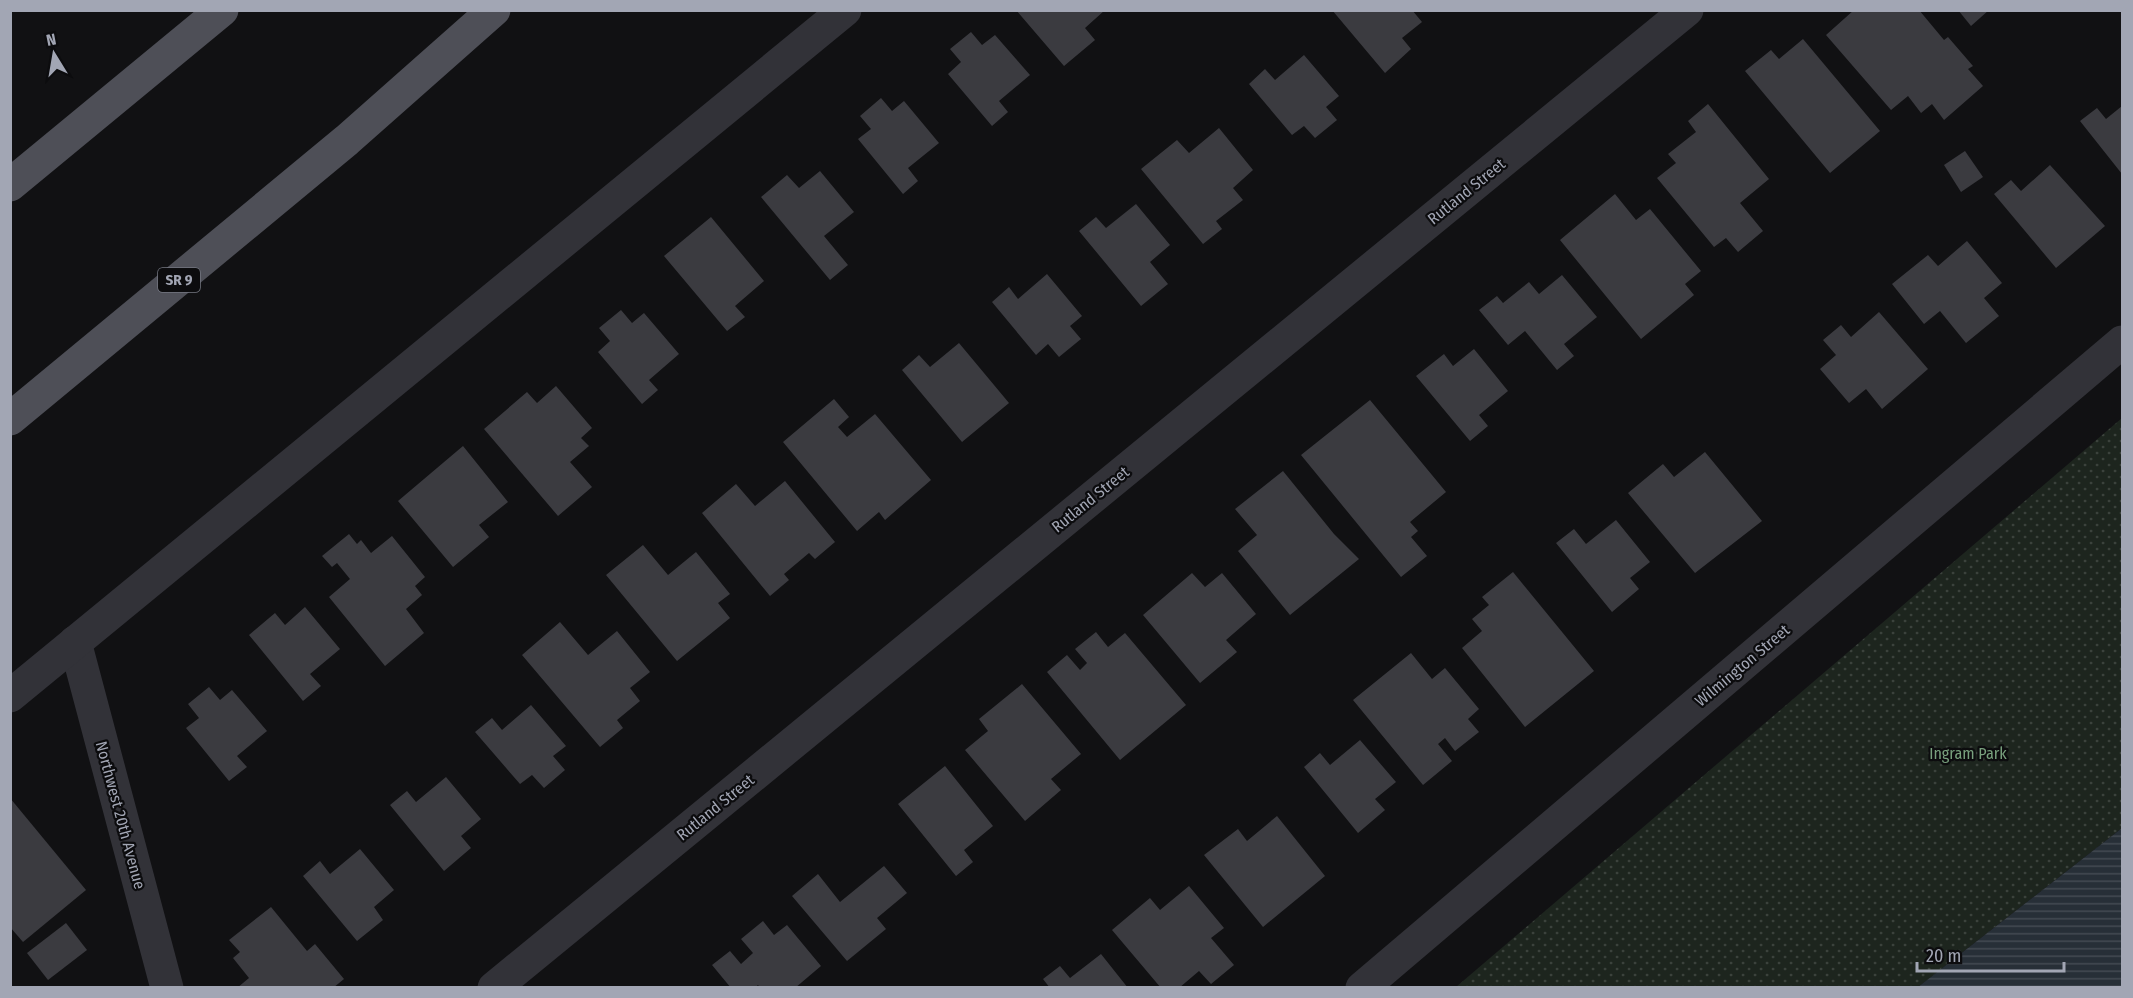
<svg xmlns="http://www.w3.org/2000/svg" width="2133" height="998" font-family="'Fira Sans Condensed',sans-serif">
<style>
.park{fill:url(#park-dots)}
.water{fill:url(#water-rules)}
.building{fill:#3b3b40}
.lines{fill:none;stroke-linecap:round;stroke-linejoin:round}
.minor{stroke:#323238;stroke-width:33}
.major{stroke:#4e4f57;stroke-width:33}
.labels{text-anchor:middle;stroke-width:4.5;stroke-linejoin:round;paint-order:stroke}
.shield{fill:#0c0c0e;stroke:#757882;stroke-width:1.5}
.shield-label{font-size:15px;font-weight:bold;fill:#a2a6b4}
.street-label{font-size:16px;fill:#a2a6b4;stroke:#0c0c0e}
.park-label{font-size:16px;fill:#78a07d;stroke:#0c0c0e}
</style>
<defs>
<pattern id="park-dots" width="8" height="8" patternUnits="userSpaceOnUse" patternTransform="scale(1.5)"><rect width="8" height="8" fill="#1d251e"/><path d="M2 2h.1M6 6h.1" fill="none" stroke="#3b423c" stroke-width="1.8" stroke-linecap="round"/></pattern>
<pattern id="water-rules" width="6" height="5" patternUnits="userSpaceOnUse" patternTransform="scale(1.5)"><rect width="6" height="5" fill="#272f37"/><path d="M0 2.5h6" fill="none" stroke="#434a52"/></pattern>
</defs>
<rect width="100%" height="100%" fill="#111113"/>
<!-- park -->
<path class="park" d="M2122,418v410l-204,159h-462z"/>
<!-- water -->
<path class="water" d="M2122,828v159h-204z"/>
<!-- building -->
<g class="building">
<path d="M1016,10h89l-20,18 10,12 -31,26z"/>
<path d="M1332,10h80l10,12 -20,16 9,11 -26,24z"/>
<path d="M1854,10h65l25,30 4,-3 25,29 -5,3 15,17 -39,34 -12,-16 -11,9 -13,-17 -17,14 -65,-75z"/>
<path d="M1958,10h31l-18,16z"/>
<path d="M971,32l11,13 13,-10 35,40 -31,26 9,11 -16,14 -44,-52 13,-12 -11,-13z"/>
<path d="M1803,39l77,92 -50,42 -85,-102 26,-21 8,9z"/>
<path d="M1304,55l35,41 -13,11 11,13 -22,18 -11,-12 -12,9 -43,-51 16,-15 10,11z"/>
<path d="M881,98l11,13 12,-10 35,42 -31,25 10,13 -15,13 -45,-55 13,-10 -11,-13z"/>
<path d="M1708,104l61,75 -29,24 23,28 -25,21 -12,-14 -12,9 -57,-69 19,-15 -8,-9 28,-22 -8,-11z"/>
<path d="M2122,106v68l-42,-53 17,-13 9,11z"/>
<path d="M1219,128l34,42 -20,18 10,12 -27,21 6,8 -19,15 -62,-75 36,-29 12,13z"/>
<path d="M1965,151l18,26 -22,15 -17,-27z"/>
<path d="M2050,165l55,61 -49,42 -62,-74 17,-14 10,11z"/>
<path d="M820,171l34,41 -30,24 24,29 -18,15 -69,-83 26,-22 12,13z"/>
<path d="M1615,194l21,26 14,-11 51,62 -16,13 9,11 -53,44 -81,-99z"/>
<path d="M1136,204l34,41 -20,17 18,22 -27,22 -62,-75 17,-14 10,11z"/>
<path d="M711,217l53,64 -29,25 10,11 -18,14 -63,-75z"/>
<path d="M1967,241l35,42 -18,15 15,18 -33,27 -26,-32 -16,13 -32,-40 36,-29 10,11z"/>
<path d="M1047,274l35,42 -12,10 11,13 -22,18 -11,-13 -12,11 -44,-53 17,-15 9,12z"/>
<path d="M1562,275l35,42 -33,27 10,12 -17,14 -32,-39 -17,14 -29,-35 18,-14 6,7 26,-21 10,12z"/>
<path d="M621,310l11,13 12,-10 35,41 -30,26 9,10 -16,14 -44,-52 12,-11 -11,-13z"/>
<path d="M1879,312l49,57 -46,40 -16,-20 -17,14 -29,-34 16,-14 -13,-15 18,-15 10,12z"/>
<path d="M959,343l50,60 -47,39 -60,-72 17,-15 11,12z"/>
<path d="M1474,349l34,42 -29,24 9,11 -18,15 -54,-65 28,-22 9,12z"/>
<path d="M556,386l36,42 -11,10 8,8 -19,16 22,25 -34,29 -74,-87 43,-37 10,11z"/>
<path d="M834,399l15,18 -11,10 9,10 28,-23 56,66 -46,40 -6,-8 -22,19 -74,-89z"/>
<path d="M1370,400l76,92 -36,30 8,9 -7,6 16,19 -26,21 -100,-122z"/>
<path d="M463,446l45,56 -29,23 10,12 -36,30 -55,-66z"/>
<path d="M1705,452l57,69 -67,52 -67,-80 35,-29 11,13z"/>
<path d="M1283,471l51,63 25,25 -69,56 -52,-64 19,-16 -22,-26z"/>
<path d="M785,481l50,61 -20,17 -6,-6 -25,21 5,6 -19,16 -68,-83 34,-29 19,22z"/>
<path d="M1616,520l34,42 -20,16 9,11 -27,23 -56,-69 18,-14 12,15z"/>
<path d="M349,534l8,10 4,-4 10,13 21,-17 33,41 -10,9 7,9 -16,14 18,24 -39,33 -56,-69 21,-18 -13,-16 -5,4 -10,-11z"/>
<path d="M643,545l25,30 28,-23 34,42 -12,9 12,15 -53,43 -71,-86z"/>
<path d="M1513,572l81,99 -69,56 -63,-79 20,-17 -10,-12 17,-14 -7,-8z"/>
<path d="M1192,573l13,14 17,-14 34,41 -30,26 11,12 -37,31 -57,-68z"/>
<path d="M305,607l35,42 -30,25 11,12 -18,15 -54,-66 26,-22 10,12z"/>
<path d="M560,622l28,33 29,-24 33,41 -20,16 10,13 -23,19 6,8 -23,19 -78,-92z"/>
<path d="M1096,632l12,15 17,-14 61,72 -66,55 -73,-88 20,-17 13,15 7,-7 -12,-14z"/>
<path d="M1411,653l21,26 13,-11 34,41 -11,10 11,13 -24,19 -10,-13 -7,6 14,17 -29,24 -70,-85z"/>
<path d="M1022,684l59,70 -30,25 10,11 -36,31 -60,-71 23,-19 -9,-12z"/>
<path d="M209,687l11,13 12,-10 35,41 -30,25 10,11 -18,14 -43,-53 13,-10 -11,-14z"/>
<path d="M531,705l35,41 -13,10 12,14 -21,18 -12,-13 -12,9 -45,-52 17,-14 10,12z"/>
<path d="M1360,740l36,42 -21,17 10,11 -27,23 -54,-66 16,-14 10,12z"/>
<path d="M945,766l48,60 -29,24 9,12 -17,14 -58,-72z"/>
<path d="M446,777l35,42 -20,17 10,12 -27,23 -54,-66 17,-14 9,11z"/>
<path d="M10,798l76,92 -63,52 -13,-15z"/>
<path d="M1277,816l48,60 -62,51 -59,-72 34,-26 9,12z"/>
<path d="M360,849l34,41 -20,17 9,13 -26,21 -54,-65 17,-15 10,13z"/>
<path d="M884,866l23,27 -30,25 9,11 -39,32 -55,-65 26,-22 22,28z"/>
<path d="M1189,886l35,42 -13,10 23,27 -23,19 -12,-13 -20,17h-18l-49,-58 38,-32 10,12z"/>
<path d="M271,907l36,44 8,-7 29,35 -11,9h-96l12,-10 -16,-20 7,-6 -11,-12z"/>
<path d="M763,921l11,14 13,-10 34,41 -26,22h-35l-2,-3 -3,3h-24l-19,-23 18,-14 11,13 12,-11 -12,-14z"/>
<path d="M66,923l21,27 -39,30 -21,-27z"/>
<path d="M1101,954l27,34h-78l-7,-9 17,-13 10,12z"/>
</g>
<g class="lines">
<!-- minor -->
<g class="minor">
<path d="M75,642l92,346"/>
<path d="M10,696l835,-686"/>
<path d="M494,988l1193,-978"/>
<path d="M1362,988l760,-646"/>
</g>
<!-- major -->
<g class="major">
<path d="M10,185l212,-175"/>
<path d="M10,419l337,-279 147,-130"/>
</g>
</g>
<g class="labels">
<!-- shield labels -->
<rect class="shield" x="158" y="268" width="42" height="24" rx="4.5"/>
<g class="shield-label">
<text x="179" y="285">SR 9</text>
</g>
<!-- street labels -->
<g class="street-label">
<text transform="translate(1466 191) rotate(-39)" y="6">Rutland Street</text>
<text transform="translate(1090 499) rotate(-39)" y="6">Rutland Street</text>
<text transform="translate(1742 665) rotate(-40)" y="6">Wilmington Street</text>
<text transform="translate(715 807) rotate(-39)" y="6">Rutland Street</text>
<text transform="translate(121 815) rotate(75)" y="6">Northwest 20th Avenue</text>
</g>
<!-- park labels -->
<g class="park-label">
<text x="1968" y="759">Ingram Park</text>
</g>
</g>
<!-- border -->
<rect width="2133" height="998" fill="none" stroke="#a2a6b4" stroke-width="24"/>
<!-- north arrow -->
<g transform="translate(54 54) rotate(349)" stroke="#0c0c0e" stroke-width="4.5" paint-order="stroke">
<path d="M0-4.5L10 22L0 15L-10 22Z" fill="#a2a6b4"/>
<text y="-9" font-size="16" font-weight="bold" text-anchor="middle" fill="#a2a6b4">N</text>
</g>
<!-- scale -->
<path d="M1917 962v9h147v-9" fill="none" stroke="#a2a6b4" stroke-width="3"/>
<text x="1926" y="962" font-size="18" fill="#a2a6b4" stroke="#0c0c0e" stroke-width="4.5" paint-order="stroke">20 m</text>
</svg>
